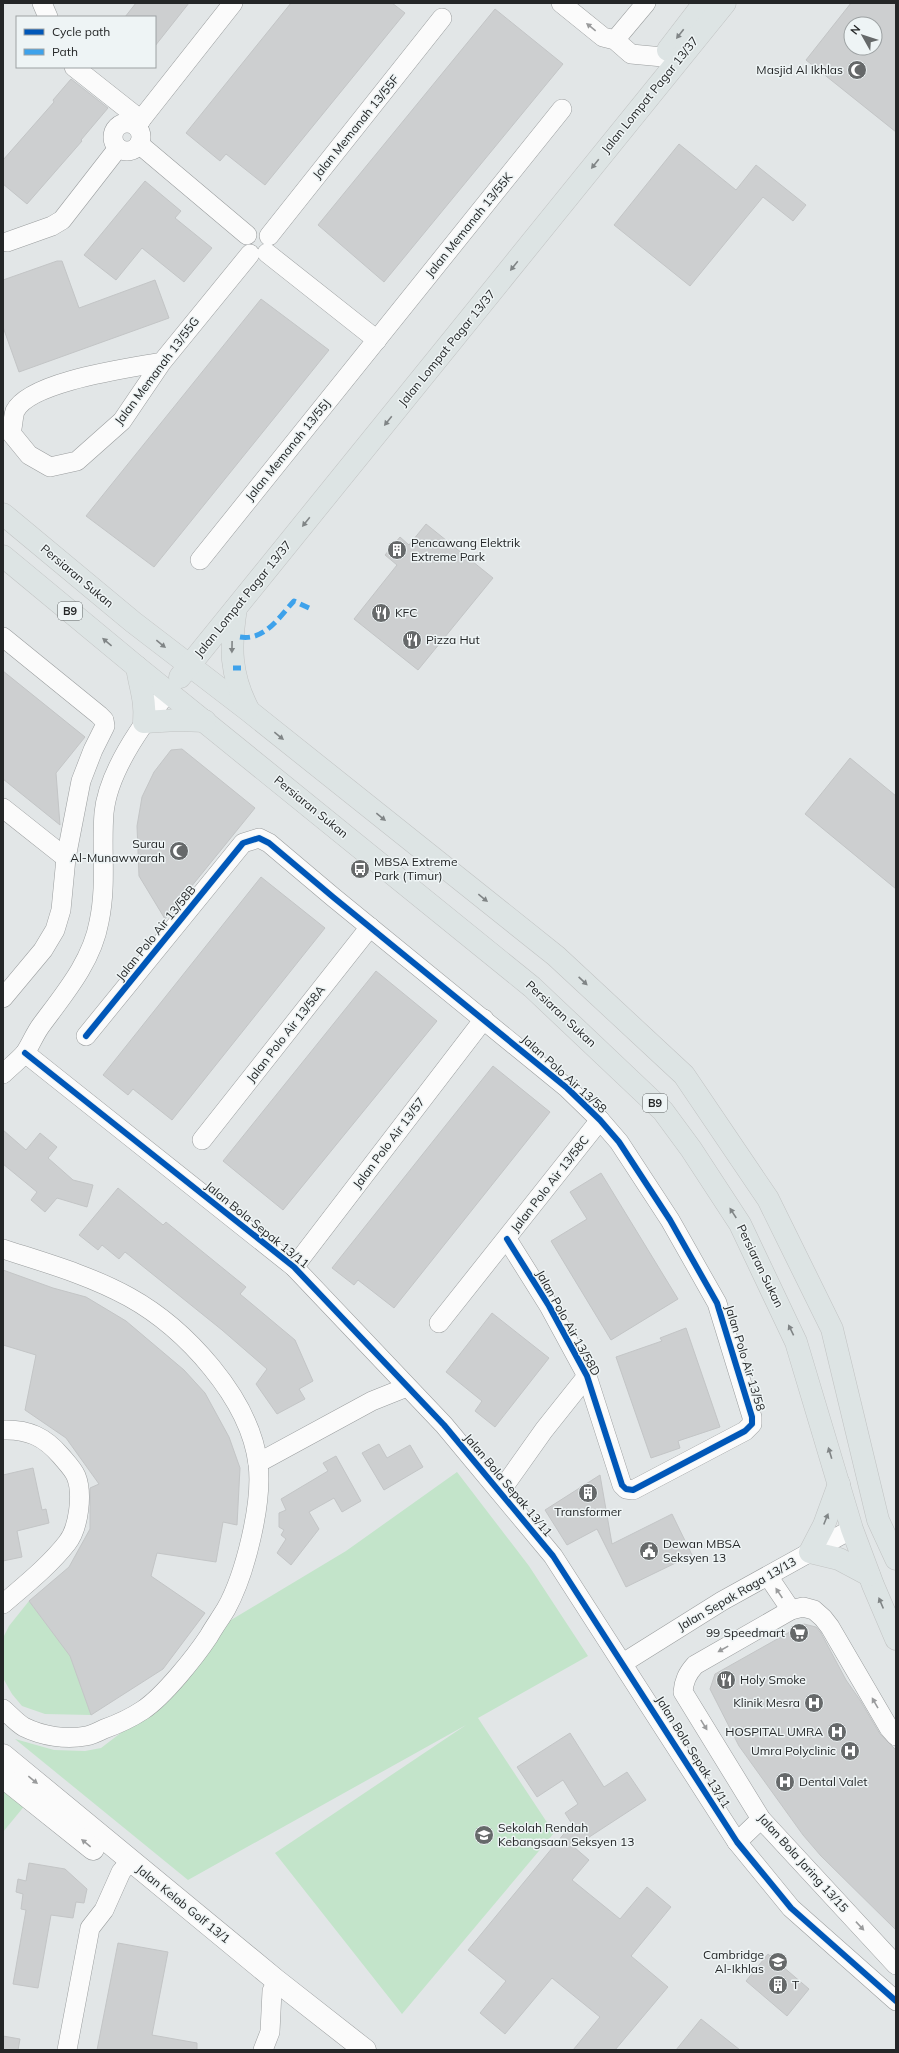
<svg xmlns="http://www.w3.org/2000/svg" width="899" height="2053" font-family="Mulish,sans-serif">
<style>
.green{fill:#c3e4ca}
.building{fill:#cdcfd0;stroke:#c3c5c6;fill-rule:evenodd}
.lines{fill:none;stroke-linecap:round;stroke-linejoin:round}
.minor-casing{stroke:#9a9d9e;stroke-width:20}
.tertiary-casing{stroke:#9a9d9e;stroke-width:23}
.primary-casing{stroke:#c1c3c3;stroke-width:23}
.minor{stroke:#fbfbfb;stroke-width:19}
.tertiary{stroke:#fbfbfb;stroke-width:22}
.primary{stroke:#dde4e4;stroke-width:22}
.quiet{stroke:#3ea2eb;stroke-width:5;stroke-dasharray:10 5;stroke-linecap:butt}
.cycleway-casing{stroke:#eef4f5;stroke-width:8}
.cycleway{stroke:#0057b8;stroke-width:6}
.oneway{fill:#9a9b9c}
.oneway2{fill:#808586}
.labels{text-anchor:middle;stroke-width:3;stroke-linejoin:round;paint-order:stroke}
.shield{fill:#eef4f5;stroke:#616465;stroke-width:1}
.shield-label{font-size:11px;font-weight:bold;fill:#242627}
.poi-label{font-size:12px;fill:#242627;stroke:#eef4f5;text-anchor:start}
.street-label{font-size:12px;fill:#242627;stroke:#eef4f5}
</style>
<rect width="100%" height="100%" fill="#e2e6e7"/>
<!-- green -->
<g class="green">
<path d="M457,1472l72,94 59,90 -110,62 76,115 -152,181 -127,-161 191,-128 -278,155 -173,-141 39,11 31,1 16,-3 46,-35 79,-90 120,-72z"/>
<path d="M29,1601l41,54 21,60 -46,-1 -23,-8 -10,-12 -9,-16v-40l6,-12z"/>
<path d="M3,1787l23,17 -23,28z"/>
</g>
<!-- building -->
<g class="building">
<path d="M136,3h53l-34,43v-29h-30z"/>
<path d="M291,3h101l13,10 -140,172 -39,-31 -6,7 -34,-28z"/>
<path d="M851,3h45v129l-90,-72zM851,24h24v24h-24z"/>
<path d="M495,9l68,55 -179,218 -66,-57z"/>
<path d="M71,79l37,29 -27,32 1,1 -55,63 -24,-20v-24l51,-58 -1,-2z"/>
<path d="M679,144l57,46 20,-25 50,40 -13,16 -30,-24 -73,89 -76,-61z"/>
<path d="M145,181l36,30 -6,7 37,30 -28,34 -42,-34 -26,32 -32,-25z"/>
<path d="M57,261h5l17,47 76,-28 14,38 -150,54 -16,-45v-47z"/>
<path d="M261,299l68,51 -175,217 -68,-51z"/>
<path d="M426,524l67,54 -75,92 -64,-51 43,-54 -12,-10 15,-18 9,8z"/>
<path d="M3,671l82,66 -29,36 4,52 -57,-46z"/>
<path d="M182,749l73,59 -90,111 -26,-43 -2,-50 5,-29 12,-25 17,-22z"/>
<path d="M850,758l46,38v93l-91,-75z"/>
<path d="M261,877l64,51 -153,192 -39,-31 -5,6 -25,-20z"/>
<path d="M376,971l61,50 -154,189 -60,-49z"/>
<path d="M493,1066l57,46 -156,196 -36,-28 -4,5 -22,-17z"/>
<path d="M3,1130l23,20 14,-17 17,14 -9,11 25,22 20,5 -6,22 -30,-9 -12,14 -14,-12 6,-8 -34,-28z"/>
<path d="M601,1173l77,126 -67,41 -60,-99 36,-22 -17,-27z"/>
<path d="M118,1188l45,37 3,-3 80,65 -6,7 55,46 18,41 -14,8 6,10 -28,15 -21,-30 11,-15 -45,-39 -97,-78 -6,7 -17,-14 -4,5 -19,-15z"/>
<path d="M3,1270l50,18 33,9 40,24 58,49 21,23 24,44 11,31 -3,57 -14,-3 -7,40 -59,-9 -6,23 54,37 -42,56 -72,46 -21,-59 -41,-55 40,-34 21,-38v-41l9,-4 -33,-46 -41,-28 11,-55 -33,-10z"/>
<path d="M492,1313l57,45 -54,69 -20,-16 7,-10 -36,-29z"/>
<path d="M686,1328l34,99 -42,14 2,7 -29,10 -35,-101 46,-16 -2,-3z"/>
<path d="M379,1444l8,14 23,-13 13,22 -39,23 -22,-37z"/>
<path d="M336,1456l25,45 -19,11 -8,-14 -25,14 10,17 -28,36 -14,-12 9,-14 -5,-4 3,-5 -5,-3v-14l7,-3 -5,-11 47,-28 -5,-8z"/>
<path d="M33,1468l9,42 4,-1 3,14 -32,8 5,26 -19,4v-86z"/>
<path d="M600,1475l12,69 60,-30 20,41 -66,32 -29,-58 -30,16 -22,-35z"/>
<path d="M804,1624l12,3 5,6 25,47 14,20 20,34 16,16v180l-75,-74 -18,-21 -64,-89 -29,-57 5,-15z"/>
<path d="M570,1733l34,54 23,-15 19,28 -72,47 15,13 -17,20 48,39 27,-32 24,20 -40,49 37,31 -53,63h-42l27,-33 -48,-39 -47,56 -25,-21 26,-32 -38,-31 104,-126 -7,-11 13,-9 -15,-24 -26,17 -20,-30z"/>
<path d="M29,1863l36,6 22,20 -3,14 -8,-1 -3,16 -22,-3 -13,73 -25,-4 13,-74 -5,-1 2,-15 -7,-2 2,-13 8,2z"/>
<path d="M118,1943l50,9 -16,83 45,8v7h-100z"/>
<path d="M768,1954l41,35 -22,27 -41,-35z"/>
<path d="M701,2019l39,31h-64z"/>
<path d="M3,2036l17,3 -2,11h-15z"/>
</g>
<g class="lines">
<defs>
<g id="minor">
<path d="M42,3l6,14"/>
<path d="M561,3l42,34 12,3 16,14 32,3"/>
<path d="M615,40l31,-37"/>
<path d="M74,67l67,53"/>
<circle cx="127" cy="137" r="14"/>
<path d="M136,126l97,-123"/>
<path d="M139,144l108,91"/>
<path d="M269,236l173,-218"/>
<path d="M7,242l45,-16 10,-6 56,-72"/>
<path d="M267,253l110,87"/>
<path d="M162,362c-32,6 -132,19 -147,49 -2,6 -2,15 -4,22l18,22 21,12 27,-6 45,-40 40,-59 88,-108"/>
<path d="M200,560l362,-451"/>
<path d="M3,637l96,78 5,5 1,6 -12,24 -12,31 -15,77 -5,52 -6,20 -12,20 -40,48"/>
<path d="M3,808l63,50"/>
<path d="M86,1036l157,-193 16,-5 10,5 64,54 234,191 33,32 19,22 51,78 47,83 35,114v7l-7,7 -112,59 -7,-1 -4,-4 -35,-109 -38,-70 -42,-67"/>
<path d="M25,1053l269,214 150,158 109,131 184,286 54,66 105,93"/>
<path d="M3,1074c7,-7 16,-14 22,-21 6,-9 10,-20 17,-29 23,-31 50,-63 57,-102 8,-38 2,-72 5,-109 4,-42 38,-89 64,-121"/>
<path d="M202,1140l168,-213"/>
<path d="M294,1267l190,-248"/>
<path d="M439,1323l161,-203"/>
<path d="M3,1430c25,-1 42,7 58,26 5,6 12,13 15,20 7,17 3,52 -9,67 -18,23 -42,42 -64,61"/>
<path d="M258,1463l114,-62 35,-14"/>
<path d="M500,1492l44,-62 43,-54"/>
<path d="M768,1576l23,34"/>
<path d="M623,1663l99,-62 130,-72"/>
<path d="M3,1709c7,6 14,14 21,18 18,9 42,13 62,9 6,-1 12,-4 18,-7 14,-5 27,-11 39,-19 21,-14 52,-53 66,-74 5,-9 11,-17 17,-27 19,-34 37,-106 32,-145 -8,-66 -73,-136 -129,-167 -40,-22 -83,-34 -126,-48"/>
<path d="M896,1736l-7,-8 -59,-101 -7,-9 -9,-8 -11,-3 -12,3 -96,55c-8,9 -11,16 -12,27l78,127 135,146"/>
<path d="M737,1842l24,-23"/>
<path d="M67,2050l23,-122 14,-18 17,-38 9,-11"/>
<path d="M263,2050l7,-18 2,-41 5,-10"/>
</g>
<g id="tertiary">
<path d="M3,1755l274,226 88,69"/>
<path d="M3,1777l90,72"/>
</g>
<g id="primary">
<path d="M668,50l36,-47"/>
<path d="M3,514l130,108 116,89 307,245 128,119 84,124 64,130 46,191 18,39"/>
<path d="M3,556l134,111 395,320 131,124 28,38 49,75 56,118 56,187 21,56 23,54"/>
<path d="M236,608c-6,39 -6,66 12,101"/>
<path d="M137,667c3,20 9,34 7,55l34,-2 27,1"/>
<path d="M180,677l545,-674"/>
<path d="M839,1484l-15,41 -14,27 29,7 30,16"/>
</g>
</defs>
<!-- minor casing -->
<use href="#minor" class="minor-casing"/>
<!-- tertiary casing -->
<use href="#tertiary" class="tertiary-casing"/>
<!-- primary casing -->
<use href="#primary" class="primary-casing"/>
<!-- minor -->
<use href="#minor" class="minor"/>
<!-- tertiary -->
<use href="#tertiary" class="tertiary"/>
<!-- primary -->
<use href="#primary" class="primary"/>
<!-- quiet -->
<g class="quiet">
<path d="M240,637c25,4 39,-20 54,-36l15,7"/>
<path d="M233,668h8"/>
</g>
<defs>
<g id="cycleway">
<path d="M86,1036l157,-193 16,-5 10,5 64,54 234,191 33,32 19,22 51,78 47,83 35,114v7l-7,7 -112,59 -7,-1 -4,-4 -35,-109 -38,-70 -42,-67"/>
<path d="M25,1053l269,214 150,158 109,131 184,286 54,66 105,93"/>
</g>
</defs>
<!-- cycleway casing -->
<use href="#cycleway" class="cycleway-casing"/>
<!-- cycleway -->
<use href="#cycleway" class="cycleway"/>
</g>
<!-- one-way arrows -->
<defs><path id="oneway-solid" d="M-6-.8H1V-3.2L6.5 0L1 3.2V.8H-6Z"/></defs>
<g class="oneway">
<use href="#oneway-solid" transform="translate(591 27) rotate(-141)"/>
<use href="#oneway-solid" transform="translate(779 1593) rotate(-124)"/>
<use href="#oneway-solid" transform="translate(723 1649) rotate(151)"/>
<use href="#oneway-solid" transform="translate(875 1703) rotate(-120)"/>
<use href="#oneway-solid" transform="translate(704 1725) rotate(58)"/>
<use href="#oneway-solid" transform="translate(33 1780) rotate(39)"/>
<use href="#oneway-solid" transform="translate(86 1843) rotate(-141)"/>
<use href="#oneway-solid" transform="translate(860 1926) rotate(47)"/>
</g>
<g class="oneway2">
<use href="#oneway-solid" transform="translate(680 34) rotate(128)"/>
<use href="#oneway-solid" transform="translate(595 164) rotate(129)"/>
<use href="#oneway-solid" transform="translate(514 266) rotate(129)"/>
<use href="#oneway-solid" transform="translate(388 421) rotate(129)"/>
<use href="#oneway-solid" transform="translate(306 522) rotate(129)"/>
<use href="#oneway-solid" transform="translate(107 642) rotate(-140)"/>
<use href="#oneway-solid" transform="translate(161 644) rotate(39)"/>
<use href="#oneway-solid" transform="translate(232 647) rotate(91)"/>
<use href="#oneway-solid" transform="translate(279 736) rotate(39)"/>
<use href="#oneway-solid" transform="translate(381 817) rotate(39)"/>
<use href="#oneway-solid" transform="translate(483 898) rotate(39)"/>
<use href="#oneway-solid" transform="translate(583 981) rotate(43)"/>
<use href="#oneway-solid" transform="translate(733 1213) rotate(-123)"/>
<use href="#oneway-solid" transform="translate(791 1330) rotate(-116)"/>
<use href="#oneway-solid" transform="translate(830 1453) rotate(-107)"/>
<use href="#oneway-solid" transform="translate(826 1519) rotate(-68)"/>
<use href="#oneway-solid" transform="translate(881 1603) rotate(-113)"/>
</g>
<!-- icons -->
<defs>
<symbol id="mosque-disc" viewBox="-11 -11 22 22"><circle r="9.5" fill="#66696a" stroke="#eef4f5"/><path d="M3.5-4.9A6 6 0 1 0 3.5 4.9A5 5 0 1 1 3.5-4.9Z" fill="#fff"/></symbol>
<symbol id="building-disc" viewBox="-11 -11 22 22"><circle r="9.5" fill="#66696a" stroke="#eef4f5"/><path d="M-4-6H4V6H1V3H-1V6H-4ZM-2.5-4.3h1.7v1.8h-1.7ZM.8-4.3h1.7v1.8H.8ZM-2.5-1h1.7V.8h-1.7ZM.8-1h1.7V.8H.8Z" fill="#fff"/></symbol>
<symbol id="restaurant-disc" viewBox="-11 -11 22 22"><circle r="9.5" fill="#66696a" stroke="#eef4f5"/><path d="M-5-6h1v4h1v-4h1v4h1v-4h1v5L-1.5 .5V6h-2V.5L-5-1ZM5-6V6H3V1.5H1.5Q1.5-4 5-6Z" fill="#fff"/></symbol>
<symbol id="bus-disc" viewBox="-11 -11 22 22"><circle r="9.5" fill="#66696a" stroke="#eef4f5"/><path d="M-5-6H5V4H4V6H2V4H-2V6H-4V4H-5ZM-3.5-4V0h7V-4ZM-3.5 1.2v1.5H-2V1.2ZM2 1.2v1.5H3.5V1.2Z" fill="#fff"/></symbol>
<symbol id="civic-disc" viewBox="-11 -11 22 22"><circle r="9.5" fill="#66696a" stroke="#eef4f5"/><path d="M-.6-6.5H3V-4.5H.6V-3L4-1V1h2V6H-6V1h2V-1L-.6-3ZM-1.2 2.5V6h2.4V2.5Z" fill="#fff"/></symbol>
<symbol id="supermarket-disc" viewBox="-11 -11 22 22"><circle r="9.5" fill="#66696a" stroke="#eef4f5"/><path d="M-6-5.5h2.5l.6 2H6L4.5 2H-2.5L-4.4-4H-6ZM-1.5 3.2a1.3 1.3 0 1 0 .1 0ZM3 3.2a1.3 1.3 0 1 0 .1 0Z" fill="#fff"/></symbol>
<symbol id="hospital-disc" viewBox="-11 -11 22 22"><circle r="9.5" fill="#66696a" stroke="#eef4f5"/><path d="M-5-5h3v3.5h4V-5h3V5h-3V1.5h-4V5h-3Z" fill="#fff"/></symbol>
<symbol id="school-disc" viewBox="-11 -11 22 22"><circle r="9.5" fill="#66696a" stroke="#eef4f5"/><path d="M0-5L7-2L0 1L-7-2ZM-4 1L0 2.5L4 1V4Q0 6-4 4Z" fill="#fff"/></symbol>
</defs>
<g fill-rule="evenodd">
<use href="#mosque-disc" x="846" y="59" width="22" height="22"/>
<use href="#building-disc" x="386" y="539" width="22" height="22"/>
<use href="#restaurant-disc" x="370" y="602" width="22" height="22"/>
<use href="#restaurant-disc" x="401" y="629" width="22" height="22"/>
<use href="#mosque-disc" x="168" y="840" width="22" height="22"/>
<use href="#bus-disc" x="349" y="858" width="22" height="22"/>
<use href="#building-disc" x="577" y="1482" width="22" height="22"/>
<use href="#civic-disc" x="638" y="1540" width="22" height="22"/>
<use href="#supermarket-disc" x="788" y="1622" width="22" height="22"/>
<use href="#restaurant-disc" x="715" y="1669" width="22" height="22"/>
<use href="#hospital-disc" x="803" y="1692" width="22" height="22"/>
<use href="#hospital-disc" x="826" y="1721" width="22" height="22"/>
<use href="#hospital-disc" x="839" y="1740" width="22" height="22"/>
<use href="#hospital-disc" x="774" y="1771" width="22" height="22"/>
<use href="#school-disc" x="473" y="1824" width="22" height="22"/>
<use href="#school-disc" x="767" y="1951" width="22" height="22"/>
<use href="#building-disc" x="767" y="1974" width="22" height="22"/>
</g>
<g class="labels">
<!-- shield labels -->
<g class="shield">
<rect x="58" y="602" width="24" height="18" rx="3"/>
<rect x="643" y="1094" width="24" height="18" rx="3"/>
</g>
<g class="shield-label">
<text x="70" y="615">B9</text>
<text x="655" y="1107">B9</text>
</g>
<!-- poi labels -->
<g class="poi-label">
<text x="843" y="74" text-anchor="end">Masjid Al Ikhlas</text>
<text x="411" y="547">Pencawang Elektrik<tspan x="411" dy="14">Extreme Park</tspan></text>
<text x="395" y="617">KFC</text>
<text x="426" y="644">Pizza Hut</text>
<text x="165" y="848" text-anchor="end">Surau<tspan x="165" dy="14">Al-Munawwarah</tspan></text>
<text x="374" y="866">MBSA Extreme<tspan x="374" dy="14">Park (Timur)</tspan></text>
<text x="588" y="1516" text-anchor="middle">Transformer</text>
<text x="663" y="1548">Dewan MBSA<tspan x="663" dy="14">Seksyen 13</tspan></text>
<text x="785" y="1637" text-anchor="end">99 Speedmart</text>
<text x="740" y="1684">Holy Smoke</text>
<text x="800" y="1707" text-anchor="end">Klinik Mesra</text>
<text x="823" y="1736" text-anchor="end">HOSPITAL UMRA</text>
<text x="836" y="1755" text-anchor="end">Umra Polyclinic</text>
<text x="799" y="1786">Dental Valet</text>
<text x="498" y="1832">Sekolah Rendah<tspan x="498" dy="14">Kebangsaan Seksyen 13</tspan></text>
<text x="764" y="1959" text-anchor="end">Cambridge<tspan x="764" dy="14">Al-Ikhlas</tspan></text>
<text x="792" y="1989">T</text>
</g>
<!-- street labels -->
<g class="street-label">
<text transform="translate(650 95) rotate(-51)" y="4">Jalan Lompat Pagar 13/37</text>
<text transform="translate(356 127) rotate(-51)" y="4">Jalan Memanah 13/55F</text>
<text transform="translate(469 225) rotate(-51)" y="4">Jalan Memanah 13/55K</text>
<text transform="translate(447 348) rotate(-51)" y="4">Jalan Lompat Pagar 13/37</text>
<text transform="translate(157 371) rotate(-53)" y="4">Jalan Memanah 13/55G</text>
<text transform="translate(288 450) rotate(-51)" y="4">Jalan Memanah 13/55J</text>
<text transform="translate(77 576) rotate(40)" y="4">Persiaran Sukan</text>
<text transform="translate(243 599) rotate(-51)" y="4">Jalan Lompat Pagar 13/37</text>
<text transform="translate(311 807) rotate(39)" y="4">Persiaran Sukan</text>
<text transform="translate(156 933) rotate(-51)" y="4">Jalan Polo Air 13/58B</text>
<text transform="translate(561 1014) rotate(43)" y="4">Persiaran Sukan</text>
<text transform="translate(286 1034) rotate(-52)" y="4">Jalan Polo Air 13/58A</text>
<text transform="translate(564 1074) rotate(42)" y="4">Jalan Polo Air 13/58</text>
<text transform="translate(389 1143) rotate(-53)" y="4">Jalan Polo Air 13/57</text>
<text transform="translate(550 1184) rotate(-52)" y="4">Jalan Polo Air 13/58C</text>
<text transform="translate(257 1225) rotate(39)" y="4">Jalan Bola Sepak 13/11</text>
<text transform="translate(760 1266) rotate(64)" y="4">Persiaran Sukan</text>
<text transform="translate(568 1323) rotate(61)" y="4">Jalan Polo Air 13/58D</text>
<text transform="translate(745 1358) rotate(73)" y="4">Jalan Polo Air 13/58</text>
<text transform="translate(508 1485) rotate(50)" y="4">Jalan Bola Sepak 13/11</text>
<text transform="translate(737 1594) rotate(-30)" y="4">Jalan Sepak Raga 13/13</text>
<text transform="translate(693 1752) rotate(58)" y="4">Jalan Bola Sepak 13/11</text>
<text transform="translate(803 1863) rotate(48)" y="4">Jalan Bola Jaring 13/15</text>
<text transform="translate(183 1904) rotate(39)" y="4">Jalan Kelab Golf 13/1</text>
</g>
</g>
<!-- border -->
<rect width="899" height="2053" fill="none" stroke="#242627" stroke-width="8"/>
<!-- legend -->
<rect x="16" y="16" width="140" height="52" fill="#eef4f5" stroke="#9da2a3"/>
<rect x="24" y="29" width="20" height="6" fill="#0057b8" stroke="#9da2a3"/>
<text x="52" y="36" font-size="12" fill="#242627">Cycle path</text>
<rect x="24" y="49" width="20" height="6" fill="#3ea2eb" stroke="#9da2a3"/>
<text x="52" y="56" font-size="12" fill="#242627">Path</text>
<!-- north arrow -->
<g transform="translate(863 36) rotate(309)"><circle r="19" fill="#eef4f5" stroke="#9da2a3"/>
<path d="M0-3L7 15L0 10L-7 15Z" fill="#66696a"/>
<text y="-6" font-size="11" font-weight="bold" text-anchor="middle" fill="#242627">N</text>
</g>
</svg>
